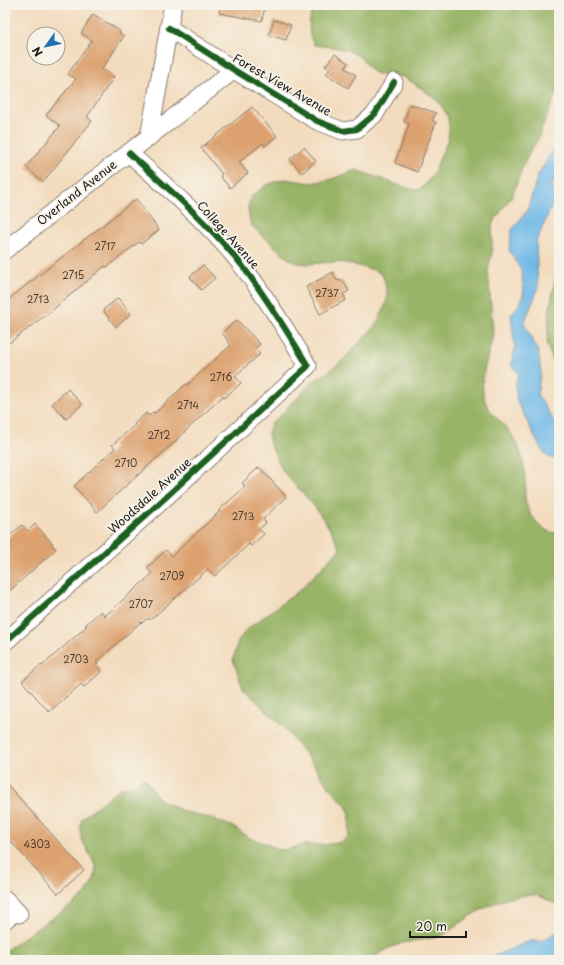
<svg xmlns="http://www.w3.org/2000/svg" width="564" height="965" font-family="'Playpen Sans',sans-serif">
<style>
.forest{fill:#98b466;stroke:#5a6841}
.water{fill:#6fb9e8;stroke:#466a82}
.building{fill:#dca16e}
.lines{fill:none;stroke-linecap:round;stroke-linejoin:round}
.service-casing{stroke:#887c6d;stroke-width:11}
.minor-casing{stroke:#887c6d;stroke-width:19}
.service{stroke:#fff;stroke-width:9}
.minor{stroke:#fff;stroke-width:17}
.cycleway-casing{stroke:#f7f3e8;stroke-width:8}
.cycleway{stroke:#1b5e20;stroke-width:6}
.labels{text-anchor:middle;stroke-width:3.5;stroke-linejoin:round;paint-order:stroke}
.number-label{font-size:10px;fill:#4c3d30}
.street-label{font-size:12px;fill:#1c1c1c;stroke:#f7f3e8}
</style>
<rect width="100%" height="100%" fill="#f7f3e8"/>
<filter id="ink" filterUnits="userSpaceOnUse"><feTurbulence type="fractalNoise" baseFrequency=".025" numOctaves="2"/><feDisplacementMap in="SourceGraphic" scale="8" xChannelSelector="R" yChannelSelector="G"/><feConvolveMatrix kernelMatrix="1 2 1 2 8 2 1 2 1" color-interpolation-filters="sRGB"/></filter>
<filter id="wash" filterUnits="userSpaceOnUse"><feTurbulence type="fractalNoise" baseFrequency=".012" numOctaves="4" result="noise"/><feDisplacementMap in="SourceGraphic" scale="16" xChannelSelector="R" yChannelSelector="G"/><feGaussianBlur stdDeviation="0.9" result="paint"/><feColorMatrix in="noise" values="0 0 0 0 0 0 0 0 0 0 0 0 0 0 0 0 0 1.4 0 .05"/><feComposite in="paint" operator="in"/></filter>
<g filter="url(#wash)">
<rect width="100%" height="100%" fill="#f3dcbe"/>
<!-- forest -->
<g class="forest">
<path d="M313,5h246v81l-22,55 -6,9 -9,18 -9,26 -21,30v28l-4,19 5,60c-2,20 -13,41 -10,62 2,15 12,23 21,32 6,6 13,18 16,26 3,8 5,19 5,27 1,15 -3,20 5,35 4,7 12,16 20,19 2,1 6,0 9,1v370h-5l-17,-8h-13l-25,6 -24,12 -33,23 -40,7 -13,5 -19,12h-365v-9l38,-27 28,-18 15,-12 9,-17 1,-11 -14,-26 -2,-10 2,-11 7,-7 32,-24 11,-2 12,-8 16,22 8,4 17,8 29,7 19,8 16,11 18,6 9,5 9,1 18,-5h20l19,-3 7,-7 1,-21 -4,-8 -21,-24 -11,-17 -30,-37 -41,-40 -10,-28 5,-19 6,-8 7,-7 48,-35 41,-42 -8,-17 -17,-25 -32,-36 -13,-27 -2,-11 3,-9 14,-13 6,-8 7,-5 13,-15 16,-10 16,-13 33,-35 9,-19 3,-10 -5,-21 -8,-5 -29,-7 -10,-1 -29,2 -9,-1 -9,-4 -37,-33 -3,-9 -1,-10 3,-10 15,-12 18,-6 27,4 18,-3 27,-10 54,19 9,1c14,-10 18,-26 25,-41 14,-31 -2,-48 -28,-64 -5,-3 -11,-8 -16,-9 -9,-2 -19,1 -27,-4 -5,-4 -8,-10 -12,-14 -13,-11 -31,-11 -47,-13 -8,-15 -4,-25 -1,-40z"/>
<path d="M559,257v119l-12,-31 2,-31z"/>
</g>
<!-- water -->
<g class="water">
<path d="M559,140v38l-3,-1 -5,10 5,10 -20,45 2,47 -14,34 14,28 3,21 -4,22 22,35v31l-11,-3 -7,-8 -24,-48 -2,-17 4,-11 -8,-7 4,-18 -4,-33 10,-13 3,-11 -3,-21 -12,-20 3,-20 15,-19 11,-36z"/>
<path d="M559,931v29h-74l45,-19h11z"/>
</g>
<g id="blocks">
<!-- building -->
<g class="building">
<path d="M220,5h45l-3,16 -43,-8z"/>
<path d="M93,14l27,17 -1,2 5,3 -22,33 12,8 -27,40 5,4 -49,61 -17,-15 34,-41 -14,-11 30,-36 -8,-5 24,-34 -11,-7z"/>
<path d="M274,20l17,5 -5,15 -17,-5z"/>
<path d="M335,54l13,9 -3,5 11,7 -8,13 -22,-14 4,-5 -5,-3z"/>
<path d="M410,104l26,9 -4,8 4,1 -19,50 -22,-9 14,-39 -5,-2z"/>
<path d="M252,107l25,29 -12,10 -2,-3 -24,19 9,11 -18,15 -10,-12 2,-2 -21,-26z"/>
<path d="M304,147l12,14 -14,12 -12,-14z"/>
<path d="M136,199l23,31 -18,14 -2,-2 -32,25 -2,-1 -55,46 -45,34v-44z"/>
<path d="M203,265l12,13 -14,12 -11,-13z"/>
<path d="M333,272l3,8 7,1 6,10 -6,3 3,6 -26,14 -14,-27z"/>
<path d="M118,298l13,16 -15,13 -13,-17z"/>
<path d="M237,320l23,24 -5,5 5,5 -25,22 6,7 -17,15 -1,-2 -46,43h1l-81,73 -23,-26 41,-38 -3,-3 23,-20 -1,-1 12,-11 3,3 4,-4 2,1 31,-29 1,1 44,-40 -9,-12z"/>
<path d="M68,389l14,15 -16,15 -14,-15z"/>
<path d="M259,467l24,26 3,4 -23,22 3,4 -7,6 5,5 -13,12 -2,-2 -34,32 -7,-7 -58,51 -2,-2 -6,5 -1,-1 -45,40 2,2 -2,1 6,6 -18,16 -3,-3 -32,28 -27,-31 19,-16 1,1 45,-40 -2,-1 16,-14 4,5 47,-42 -5,-6 19,-18 6,6 48,-45 -1,-1 26,-23 -3,-4z"/>
<path d="M35,524l18,20 -1,1 4,4 -51,46v-55l17,-15 6,6z"/>
<path d="M5,782l79,88 -26,24 -53,-59z"/>
</g>
</g>
</g>
<g filter="url(#ink)">
<use href="#blocks" fill-opacity="0" stroke="#887c6d" stroke-width="1"/>
<g class="lines">
<defs>
<path id="service" d="M5,925l14,-11"/>
<g id="minor">
<path d="M169,28l65,42 83,51 26,10 14,-2 18,-15 19,-32"/>
<path d="M149,137l24,-132"/>
<path d="M5,250l229,-180"/>
<path d="M5,642l149,-134 154,-142c-21,-35 -42,-69 -67,-102 -33,-41 -73,-76 -112,-111"/>
<path d="M5,899l14,15"/>
</g>
</defs>
<!-- service casing -->
<use href="#service" class="service-casing"/>
<!-- minor casing -->
<use href="#minor" class="minor-casing"/>
<!-- service -->
<use href="#service" class="service"/>
<!-- minor -->
<use href="#minor" class="minor"/>
<defs>
<g id="cycleway">
<path d="M169,28l65,42 83,51 26,10 14,-2 18,-15 19,-32"/>
<path d="M5,642l149,-134 154,-142c-21,-35 -42,-69 -67,-102 -33,-41 -73,-76 -112,-111"/>
</g>
</defs>
<!-- cycleway casing -->
<use href="#cycleway" class="cycleway-casing"/>
<!-- cycleway -->
<use href="#cycleway" class="cycleway"/>
</g>
</g>
<g class="labels">
<!-- number labels -->
<g class="number-label">
<text x="105" y="250">2717</text>
<text x="73" y="279">2715</text>
<text x="327" y="297">2737</text>
<text x="38" y="303">2713</text>
<text x="221" y="381">2716</text>
<text x="188" y="409">2714</text>
<text x="159" y="439">2712</text>
<text x="126" y="467">2710</text>
<text x="243" y="520">2713</text>
<text x="172" y="580">2709</text>
<text x="141" y="608">2707</text>
<text x="76" y="663">2703</text>
<text x="37" y="848">4303</text>
</g>
<!-- street labels -->
<g class="street-label">
<text transform="translate(282 85) rotate(30)" y="4">Forest View Avenue</text>
<text transform="translate(77 193) rotate(-38)" y="4">Overland Avenue</text>
<text transform="translate(228 235) rotate(48)" y="4">College Avenue</text>
<text transform="translate(150 496) rotate(-42)" y="4">Woodsdale Avenue</text>
</g>
</g>
<!-- margin -->
<rect width="564" height="965" fill="none" stroke="#f7f3e8" stroke-width="20"/>
<!-- north arrow -->
<g transform="translate(46 46) rotate(237)"><circle r="19" fill="#f7f3e8" stroke="#9f9d96"/>
<path d="M0-3L7 15L0 10L-7 15Z" fill="#1f6fb2"/>
<text y="-6" font-size="11" font-weight="bold" text-anchor="middle" fill="#1c1c1c">N</text>
</g>
<!-- scale -->
<path d="M410 931v6h56v-6" fill="none" stroke="#1c1c1c" stroke-width="2"/>
<text x="416" y="931" font-size="12" fill="#1c1c1c" stroke="#f7f3e8" stroke-width="3" paint-order="stroke">20 m</text>
</svg>
